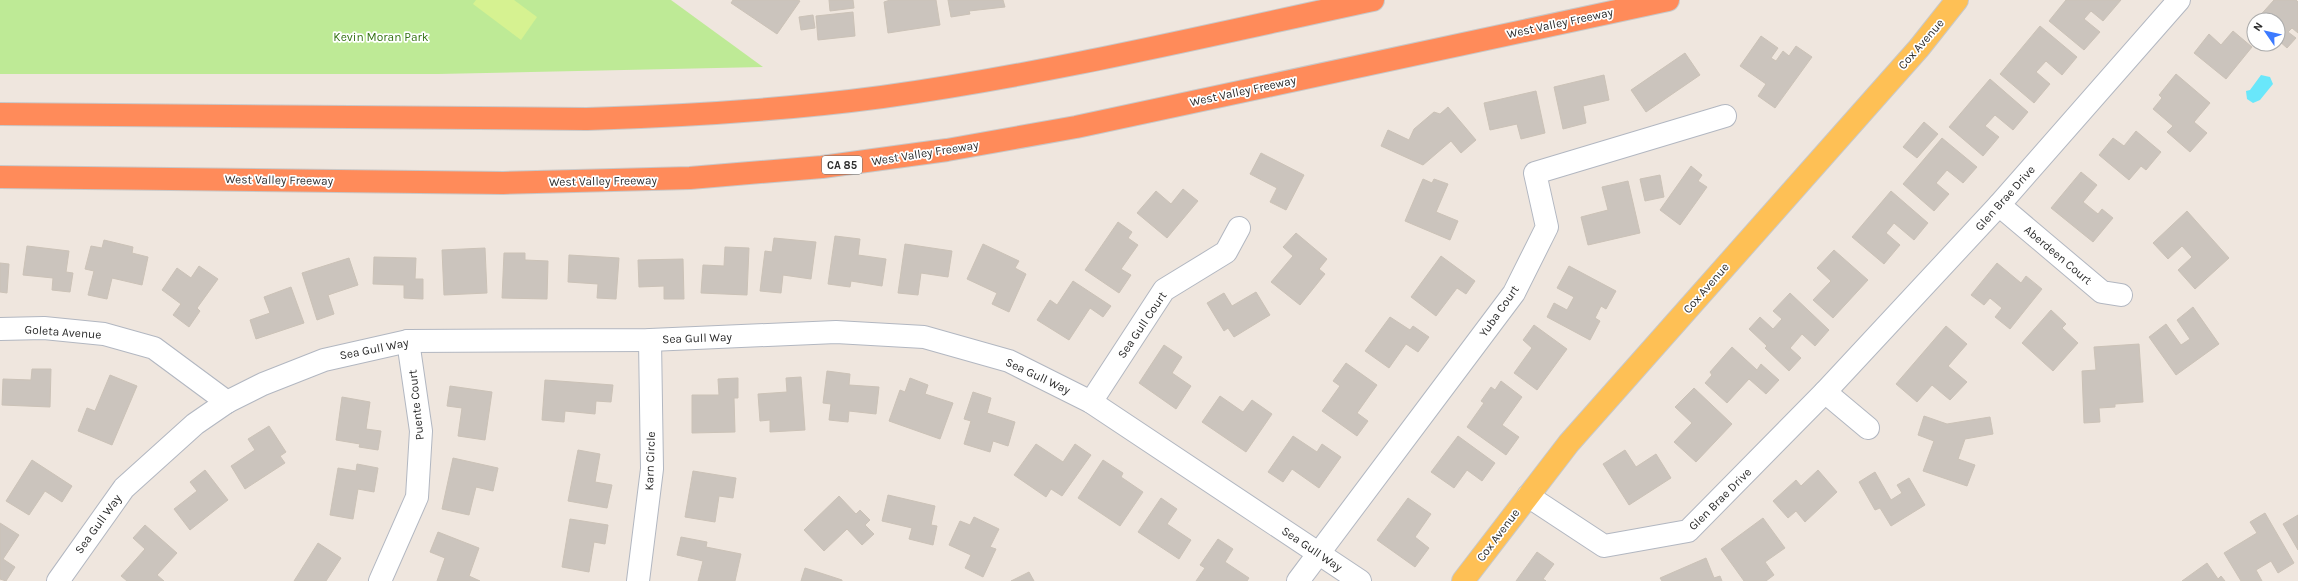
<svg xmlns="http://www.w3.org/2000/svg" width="2298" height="581" font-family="Karla,sans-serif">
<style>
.green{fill:#beea96}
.pitch{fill:#d6f291}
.water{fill:#69e7fa}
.building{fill:#cbc4bd;stroke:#cbc2b7}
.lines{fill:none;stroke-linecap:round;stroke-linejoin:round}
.minor-casing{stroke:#b2b7c1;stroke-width:24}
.major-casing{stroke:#c8c8c8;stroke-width:24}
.highway-casing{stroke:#c8c8c8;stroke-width:24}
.minor{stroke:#fff;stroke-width:22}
.major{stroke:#fec055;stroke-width:22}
.highway{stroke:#ff8b5a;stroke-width:22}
.labels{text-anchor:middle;stroke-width:3.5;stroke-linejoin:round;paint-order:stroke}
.shield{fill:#fff;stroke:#6c6c6c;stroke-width:1}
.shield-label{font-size:11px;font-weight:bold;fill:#2d2d2d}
.street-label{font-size:12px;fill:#2d2d2d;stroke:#fff}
.park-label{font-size:12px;fill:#347314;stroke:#fff}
</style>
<rect width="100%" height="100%" fill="#efe6de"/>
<!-- green -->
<path class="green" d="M0,0h671l92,67 -325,7h-438z"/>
<!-- pitch -->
<path class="pitch" d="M476,0h38l23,17 -16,23 -48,-36z"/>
<!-- water -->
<path class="water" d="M2261,75l9,2 3,7 -13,16 -7,3 -6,-4 -1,-8 4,-1z"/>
<!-- building -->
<g class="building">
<path d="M733,0h65l2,1 -23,33 -46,-31z"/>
<path d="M829,0h24l1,8 -24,3z"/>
<path d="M890,0h46l4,25 -52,8 -4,-31z"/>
<path d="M948,0h55l2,7 -36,4 1,3 -19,3z"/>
<path d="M2066,0h55l-18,21 -12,-10 -7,8 16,13 -16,18 -35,-29z"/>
<path d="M2274,0h22l2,2v31l-6,-5 -4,4 8,6 -9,10 -9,-8v-20h-22z"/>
<path d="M853,12l2,24 -37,4 -2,-24z"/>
<path d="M813,15l2,13 -14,2 -2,-13z"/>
<path d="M2040,26l37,31 -15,18 -16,-14 -10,11 14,12 -16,19 -34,-29z"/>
<path d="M2233,31l19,16 -26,32 -32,-26 15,-19 12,11z"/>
<path d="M1761,36l17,12 -7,10 5,3 7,-10 6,5 7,-10 16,11 -37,51 -17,-12 8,-12 -26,-18z"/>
<path d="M1685,53l15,22 -54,37 -15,-22z"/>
<path d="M2176,74l34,29 -16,19 13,11 -17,19 -23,-20 6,-6 -20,-17 9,-11 -3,-3z"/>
<path d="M1604,75l5,25 -26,6 3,17 -23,6 -9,-42z"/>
<path d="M1990,79l38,33 -15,18 -18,-15 -10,11 14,11 -16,19 -34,-29z"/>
<path d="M1536,91l9,42 -24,6 -4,-15 -27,6 -6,-27z"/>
<path d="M1448,107l28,33 -15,13 -10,-12 -28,24 -42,-19 7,-16 21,10 5,-11 20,-17 6,2z"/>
<path d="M1924,122l14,12 -21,24 -14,-11z"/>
<path d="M2136,131l25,21 -15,18 -5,-4 -12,14 -30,-25 14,-17 11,8z"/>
<path d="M1942,138l35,29 -14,16 -16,-13 -11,13 13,11 -15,17 -31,-27z"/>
<path d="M1261,153l43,22 -18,35 -16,-8 7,-14 -27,-14z"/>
<path d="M1691,166l11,9 -4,6 9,6 -27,38 -20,-15z"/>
<path d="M2081,172l16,13 -14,17 15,12 4,-5 11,9 -20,24 -42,-34z"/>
<path d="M1660,175l4,22 -19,4 -5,-22z"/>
<path d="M1423,179l9,4 2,-4 14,5 -12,28 22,9 -8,19 -45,-19z"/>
<path d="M1628,181l12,52 -52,12 -7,-28 27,-7 -6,-23z"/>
<path d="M1183,189l15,12 -31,37 -30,-25 19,-22 15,13z"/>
<path d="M1891,191l37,32 -14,17 -20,-17 -8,10 14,12 -16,19 -32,-27z"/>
<path d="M2187,211l42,47 -34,31 -17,-19 14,-13 -10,-11 -14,13 -15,-16z"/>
<path d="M1118,222l14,10 -4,6 10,7 -17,24 10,6 -12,18 -34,-23z"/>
<path d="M1296,233l31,26 -8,10 6,5 -25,31 -29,-23 22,-26 -10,-9z"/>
<path d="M835,236l25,3 -2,16 28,4 -4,27 -31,-5 -1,6 -22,-3z"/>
<path d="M774,238l42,4 -5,37 -28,-4 -2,18 -21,-2 5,-40 7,1z"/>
<path d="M104,240l29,7 -1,6 16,4 -6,28 -30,-7 -5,21 -19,-4 6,-24 -9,-2 6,-23 11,2z"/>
<path d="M905,244l47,7 -4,26 -27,-4 -3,22 -20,-2z"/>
<path d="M983,244l36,17 -4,7 11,6 -17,38 -17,-8 5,-11 -30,-14z"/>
<path d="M27,246l42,5 -3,21 7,1 -3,19 -18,-2 1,-12 -30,-3z"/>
<path d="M725,247l24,1 -2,47 -46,-2 2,-28 21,1z"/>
<path d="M485,248l2,45 -43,2 -2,-45z"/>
<path d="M1834,250l34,30 -35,38 -20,-18 18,-19 -14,-13z"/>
<path d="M504,253h21v7l23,1 -1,38 -45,-1z"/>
<path d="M569,255l50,3 -3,41 -19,-1 1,-14 -30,-2z"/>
<path d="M1441,256l34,25 -9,13 -9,-6 -21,28 -25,-19z"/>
<path d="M374,257l42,1 -1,21h8v20l-19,-1v-13l-31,-1z"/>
<path d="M349,258l9,27 -30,10 6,19 -17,6 -15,-47z"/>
<path d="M683,259l1,40h-20v-13l-25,1 -1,-27z"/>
<path d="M0,263l9,1 -2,29 -7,-1z"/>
<path d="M1997,263l24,20 5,-7 16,13 -32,40 -15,-12 7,-9 -12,-10 -6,7 -13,-10z"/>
<path d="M199,266l19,13 -21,29 3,3 -11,16 -16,-12 8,-11 -19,-14 15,-22 14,10z"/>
<path d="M1569,266l47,25 -10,18 -5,-3 -6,12 5,3 -10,19 -43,-23 7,-14 13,7 7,-13 -17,-9z"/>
<path d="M1073,281l38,25 -8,11 -13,-9 -21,32 -32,-20 13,-20 7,5z"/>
<path d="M291,287l13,36 -48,16 -6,-19 20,-7 -6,-16z"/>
<path d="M1256,292l14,23 -36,22 -6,-9 -4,3 -17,-28 17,-10 8,13z"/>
<path d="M1790,293l39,37 -14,16 -13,-12 -12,14 11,10 -12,13 -24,-23 2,-2 -18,-17 11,-12 13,12 9,-10 -9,-8z"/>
<path d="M2193,307l26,37 -43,31 -27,-38 17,-13 15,21 9,-6 -13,-19z"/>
<path d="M2051,310l15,14 -4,4 16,15 -25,28 -31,-28z"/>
<path d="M1390,317l20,13 3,-4 16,11 -11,15 -12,-8 -17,24 -24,-17z"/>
<path d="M1534,325l33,24 -30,41 -23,-17 18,-25 -9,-8z"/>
<path d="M1946,326l21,18 -19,22 19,16 -17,18 -18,-15 -15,17 -21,-18z"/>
<path d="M2139,344l4,58 -28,2v3l-16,1 1,14 -16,1 -2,-52 14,-1 -2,-23z"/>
<path d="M1164,345l18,12 -10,16 19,13 -15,23 -37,-26z"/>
<path d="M1732,347l25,23 4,-6 18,16 -13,14 -17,-15 -22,24 -22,-20 7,-8 -2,-3z"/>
<path d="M1346,363l31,22 -20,28 11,8 -11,15 -35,-25 18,-25 -7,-5z"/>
<path d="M32,369h19l-1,38 -48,-2 1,-26 28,1z"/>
<path d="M827,371l23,3 -1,11 30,2 -3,27 -27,-3 -1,11 -19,-2 2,-16 -8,-1z"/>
<path d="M110,375l27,11 -25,59 -34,-14 9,-23 8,3z"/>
<path d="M801,377l4,53 -35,2v-12l-10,1 -2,-27 29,-2 -1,-14z"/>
<path d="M738,378v20h-4l1,34 -43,1v-38h27l-1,-16z"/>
<path d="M910,378l18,7 -3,9 28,9 -13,36 -51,-18 11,-31 5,2z"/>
<path d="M545,380l68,5 -2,17 -15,-1 -1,13 -30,-3 -1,11 -22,-2z"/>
<path d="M1501,381l21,16 -20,28 17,12 -13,18 -39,-28 17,-24 -3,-2 10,-14 4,3z"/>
<path d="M450,386l42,6 -7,48 -27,-4 4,-28 -15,-2z"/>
<path d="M1694,388l38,36 -36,38 -22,-20 18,-19 -17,-16z"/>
<path d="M973,392l18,6 -4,15 28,9 -7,24 -15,-5 -3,11 -26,-8 7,-23 -7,-2z"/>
<path d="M1220,396l23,16 9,-12 20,14 -26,38 -44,-30z"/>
<path d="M342,397l28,5 -4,27 15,2 -3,19 -19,-3 1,-3 -24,-4z"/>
<path d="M1924,416l23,8 43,-7 3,17 -28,5 -7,20 17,6 -8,21 -44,-15 11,-30 -16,-6z"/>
<path d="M269,426l17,26 -6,4 5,7 -40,26 -14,-23 24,-16 -7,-11z"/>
<path d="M1293,436l24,16 5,-8 19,13 -22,31 -27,-19 -9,13 -15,-10z"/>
<path d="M1458,436l37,27 -13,18 -15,-11 -13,18 -23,-16z"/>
<path d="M1036,444l27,18 12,-18 16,11 -29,41 -11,-7 -5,8 -32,-22z"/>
<path d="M578,450l22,4 -5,28 17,3 -5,23 -39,-7z"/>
<path d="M1625,450l11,17 20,-13 15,24 -42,27 -26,-41z"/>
<path d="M453,458l45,10 -5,23 -17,-4 -7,28 -27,-6z"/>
<path d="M32,460l40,26 -10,16 -17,-11 -16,24 -23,-14z"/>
<path d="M1103,460l20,13 -2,4 22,15 -23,34 -42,-28z"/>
<path d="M357,464l21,4 -4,24 -16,-3 -5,30 -23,-4 8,-47 18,3z"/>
<path d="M205,470l23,30 -38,30 -16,-21 23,-18 -7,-9z"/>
<path d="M1818,470l19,22 -32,30 -9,-11 -8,7 -15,-17 23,-21 5,6z"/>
<path d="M693,471l43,7 -3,20 -14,-2 -4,26 -30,-5z"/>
<path d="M1875,472l16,28 11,-7 -5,-8 12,-7 16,27 -34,21 -11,-18 -5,2 -16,-28z"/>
<path d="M888,495l47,11 -4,19 6,1 -4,19 -24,-6 3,-11 -30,-7z"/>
<path d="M839,496l17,18 4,-4 10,10 -5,5 9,9 -12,11 -15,-16 -23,22 -20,-21z"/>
<path d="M1161,498l16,11 -10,15 24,16 -12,19 -41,-27z"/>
<path d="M1408,498l23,16 -16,23 14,11 -14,19 -38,-27z"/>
<path d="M2265,513l29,50 -16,10 -7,-12 -15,9 6,11h-21l-17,-28 33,-20 -7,-11z"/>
<path d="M2298,515v35l-15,-26z"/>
<path d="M974,517l25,12 -9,18 6,2 -13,28 -18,-9 6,-13 -22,-10 11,-24 10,4z"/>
<path d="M1763,518l22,30 -20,14 9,13 -8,6h-22l-23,-32z"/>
<path d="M570,519l38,6 -3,19 -11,-2 -5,30 -27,-5z"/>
<path d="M0,523l19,12 -16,24 12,8 -9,14 -6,-2z"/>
<path d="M145,525l32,28 -20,22 7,6h-37l-6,-5 24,-27 -12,-11z"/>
<path d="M438,532l41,16 -10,28 11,5h-43l8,-23 -15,-6z"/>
<path d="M681,537l26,5 -1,5 35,7 -6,27h-37l5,-20 -26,-6z"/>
<path d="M1218,539l15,10 -8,13 24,16 -2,3h-51l9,-13 -5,-3z"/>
<path d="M318,543l23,15 -15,23h-32z"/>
<path d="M1537,552l17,12 -11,15 3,2h-30z"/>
<path d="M1706,558l8,20 6,-2 2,5h-60l-2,-3z"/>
<path d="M2207,563l11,16 3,-3 4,5h-43z"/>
<path d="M805,568l37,12v1h-41z"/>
<path d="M1029,572l5,9h-23z"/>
</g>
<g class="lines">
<defs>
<g id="minor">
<path d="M1999,205l103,87 19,3"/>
<path d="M0,329l44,-1 60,6 50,14 73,54"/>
<path d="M1825,392l43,36"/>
<path d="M1091,402l73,-112 62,-38 13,-24"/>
<path d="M1528,496l76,50 84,-15 137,-139 174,-187 180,-205"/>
<path d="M58,581l66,-93 71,-64 32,-22 36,-18 61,-24 84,-19 242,-1 186,-8 88,5 85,24 82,41 269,179"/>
<path d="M380,581l37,-84 4,-66 -13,-90"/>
<path d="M638,581l14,-112 -2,-129"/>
<path d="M1298,581l216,-288 33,-66 -12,-54 190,-57"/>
</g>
<path id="major" d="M1463,581l106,-138 350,-395 38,-48"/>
<g id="highway">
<path d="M0,114l587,5c98,-3 197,-9 295,-22 165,-23 328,-62 491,-97"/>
<path d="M0,177l503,6 187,-5 132,-11 125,-17 129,-23 592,-127"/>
</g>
</defs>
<!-- minor casing -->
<use href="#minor" class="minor-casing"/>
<!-- major casing -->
<use href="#major" class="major-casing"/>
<!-- highway casing -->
<use href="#highway" class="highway-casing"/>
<!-- minor -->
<use href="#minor" class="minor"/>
<!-- major -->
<use href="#major" class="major"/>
<!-- highway -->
<use href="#highway" class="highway"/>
</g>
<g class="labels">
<!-- shield labels -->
<rect class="shield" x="822" y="156" width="40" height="18" rx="3"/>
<g class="shield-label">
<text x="842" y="169">CA 85</text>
</g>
<!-- street labels -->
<g class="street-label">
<text transform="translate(1560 23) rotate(-12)" y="4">West Valley Freeway</text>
<text transform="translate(1921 44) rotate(-49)" y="4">Cox Avenue</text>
<text transform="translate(1243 91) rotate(-12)" y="4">West Valley Freeway</text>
<text transform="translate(925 153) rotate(-9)" y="4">West Valley Freeway</text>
<text transform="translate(279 180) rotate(1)" y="4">West Valley Freeway</text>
<text transform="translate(603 181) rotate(-1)" y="4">West Valley Freeway</text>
<text transform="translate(2005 198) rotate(-48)" y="4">Glen Brae Drive</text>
<text transform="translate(2058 255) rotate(40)" y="4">Aberdeen Court</text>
<text transform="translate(1706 288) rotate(-49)" y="4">Cox Avenue</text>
<text transform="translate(1499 311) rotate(-55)" y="4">Yuba Court</text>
<text transform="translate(1142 325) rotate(-56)" y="4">Sea Gull Court</text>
<text transform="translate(63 332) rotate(4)" y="4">Goleta Avenue</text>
<text transform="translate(697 338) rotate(-2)" y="4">Sea Gull Way</text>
<text transform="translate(374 349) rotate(-11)" y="4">Sea Gull Way</text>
<text transform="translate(1038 376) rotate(25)" y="4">Sea Gull Way</text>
<text transform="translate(416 405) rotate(-96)" y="4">Puente Court</text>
<text transform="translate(650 461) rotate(-88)" y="4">Karn Circle</text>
<text transform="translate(1720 499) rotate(-45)" y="4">Glen Brae Drive</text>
<text transform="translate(98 524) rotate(-54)" y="4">Sea Gull Way</text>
<text transform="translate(1498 535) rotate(-53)" y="4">Cox Avenue</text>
<text transform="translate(1312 549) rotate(34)" y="4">Sea Gull Way</text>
</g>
<!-- park labels -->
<g class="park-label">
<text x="381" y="41">Kevin Moran Park</text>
</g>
</g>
<!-- north arrow -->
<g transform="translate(2266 32) rotate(304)"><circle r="19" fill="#ffffff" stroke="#ababab"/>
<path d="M0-3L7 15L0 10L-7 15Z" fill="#3c7aff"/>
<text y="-6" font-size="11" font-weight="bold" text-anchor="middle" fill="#2d2d2d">N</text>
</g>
</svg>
